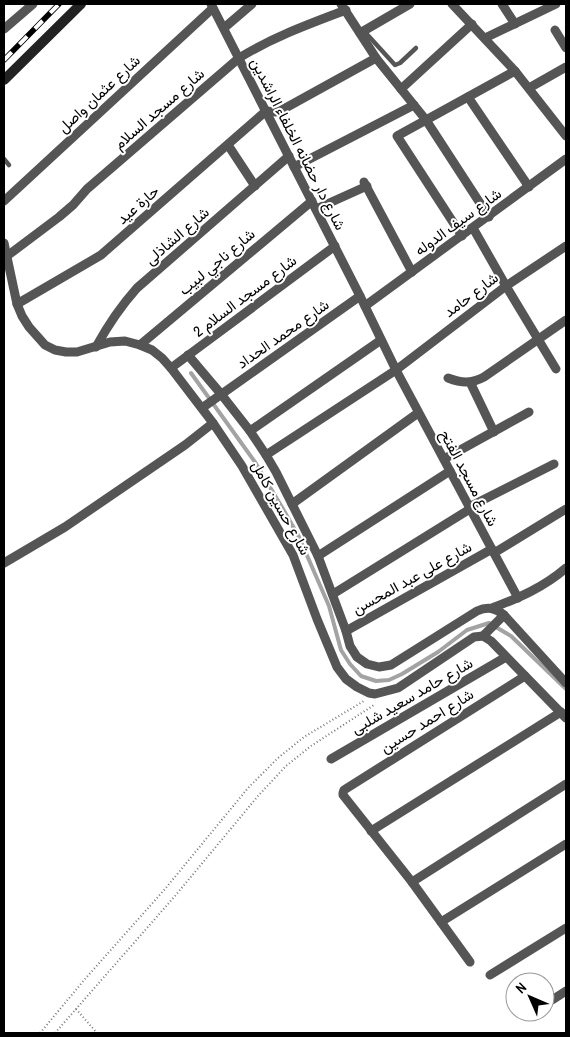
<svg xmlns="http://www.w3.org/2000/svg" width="570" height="1037" font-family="'Archivo Narrow',Vazirmatn,sans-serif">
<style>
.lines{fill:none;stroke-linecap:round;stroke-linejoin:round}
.stream{stroke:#a3a3a3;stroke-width:4}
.path{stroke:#777;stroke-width:2;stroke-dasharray:1 2.5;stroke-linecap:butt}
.service{stroke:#555;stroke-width:4.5}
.minor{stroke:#555;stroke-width:9}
.secondary{stroke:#222;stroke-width:10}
.rail-casing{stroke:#000;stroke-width:5.5}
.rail{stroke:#fff;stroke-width:4;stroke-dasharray:11;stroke-linecap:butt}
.labels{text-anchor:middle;stroke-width:4;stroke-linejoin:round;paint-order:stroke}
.street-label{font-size:15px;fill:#000;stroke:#fff}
</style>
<rect width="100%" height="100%" fill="#fff"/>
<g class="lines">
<!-- stream -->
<path class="stream" d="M191,373l64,89 28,47 16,28 30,69 12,44 9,14 11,12 15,5 13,-1 13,-6 36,-22 29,-22 22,-7 22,13 55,53"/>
<!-- path -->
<g class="path">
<path d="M76,1009l21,24"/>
<path d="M40,1033l45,-54 80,-90 83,-101 30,-30 26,-21 60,-36"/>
<path d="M55,1033l120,-137 83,-100 28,-30 25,-20 63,-41"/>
</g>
<!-- service -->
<g class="service">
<path d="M364,31l31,34 5,-2 16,-15"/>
<path d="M4,159l5,6"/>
</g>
<!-- minor -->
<g class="minor">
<path d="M211,4l149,292 36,74 122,228"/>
<path d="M341,4l35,54 50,62 63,97"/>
<path d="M452,4l63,67 51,65"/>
<path d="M502,4l13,20"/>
<path d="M224,28l28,-24"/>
<path d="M4,29l29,-25"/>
<path d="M555,30l11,18"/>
<path d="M360,33l50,-29"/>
<path d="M485,38l71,-34"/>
<path d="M529,88l37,-21"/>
<path d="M401,89l71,-65"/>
<path d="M468,97l61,90"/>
<path d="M228,145l27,41"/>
<path d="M294,167l120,-62"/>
<path d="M364,182l48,90"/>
<path d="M4,201l209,-193"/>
<path d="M316,209l51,-23"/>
<path d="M473,228l33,58 50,83"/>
<path d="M462,236l-65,-100 118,-65"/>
<path d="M4,243l13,61 5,12 7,11 16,18 10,5 11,2h11l33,-10 15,-1 15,4 12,5 10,8 9,10 42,55 29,43 51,89 24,64 20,48 9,12 11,8 12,6 6,1 23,-6 76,-51 9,-1 8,5 75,77"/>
<path d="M7,256l52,-39 14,-12 14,-16 152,-131c34,-21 70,-34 107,-48"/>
<path d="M17,304l84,-49 165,-144 10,1 4,-1 96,-53"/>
<path d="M365,306l201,-147"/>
<path d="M140,345l172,-144"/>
<path d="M96,347c12,-22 24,-40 41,-59l152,-132"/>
<path d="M188,355l33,39 29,37 16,24 10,17 42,84 28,75 4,15 7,11 10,7 12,3 12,-2 86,-54c11,-5 18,-3 27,4l62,68"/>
<path d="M171,368l164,-122"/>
<path d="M448,378c13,5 23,6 36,-1l82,-57"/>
<path d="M470,382l24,50"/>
<path d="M202,408l158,-112"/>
<path d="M250,431l131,-91"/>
<path d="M266,455l130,-85 110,-84 60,-40"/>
<path d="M444,459l85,-47"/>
<path d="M292,504l126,-91"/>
<path d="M469,507l85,-43"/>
<path d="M494,553l72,-44"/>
<path d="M318,556l132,-85"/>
<path d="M4,563l61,-36 120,-82 28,-22"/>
<path d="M333,594l137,-85"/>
<path d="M492,608c27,-10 52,-21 74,-40"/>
<path d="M346,631l146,-82"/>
<path d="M483,636l21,-21"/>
<path d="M331,759l175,-102"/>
<path d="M371,831l190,-119"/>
<path d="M412,882l154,-98"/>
<path d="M441,922l125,-78"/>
<path d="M470,962l-58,-80 -69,-87v-2l1,-3 181,-114"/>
<path d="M490,975l76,-47"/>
<path d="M552,1000l14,-9"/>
</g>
<!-- secondary -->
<path class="secondary" d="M4,80l77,-76"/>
<defs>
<path id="rail" d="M4,60l55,-56"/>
</defs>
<!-- rail casing -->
<use href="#rail" class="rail-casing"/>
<!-- rail -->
<use href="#rail" class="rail"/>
</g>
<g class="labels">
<!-- street labels -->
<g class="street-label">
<text transform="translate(99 94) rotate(-43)" y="5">شارع عثمان واصل</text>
<text transform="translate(159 109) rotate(-41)" y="5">شارع مسجد السلام</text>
<text transform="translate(298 144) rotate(63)" y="5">شارع دار حضانه الخلفاء الراشدين</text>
<text transform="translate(138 205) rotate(-41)" y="5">حارة عيد</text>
<text transform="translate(458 222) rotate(-36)" y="5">شارع سيف الدوله</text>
<text transform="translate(177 236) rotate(-41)" y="5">شارع الشاذلى</text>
<text transform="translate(217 262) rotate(-40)" y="5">شارع ناجي لبيب</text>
<text transform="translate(471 295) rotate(-37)" y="5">شارع حامد</text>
<text transform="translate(245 296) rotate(-37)" y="5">شارع مسجد السلام 2</text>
<text transform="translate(283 334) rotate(-35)" y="5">شارع محمد الحداد</text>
<text transform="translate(469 478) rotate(62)" y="5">شارع مسجد الفتح</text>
<text transform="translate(281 508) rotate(61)" y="5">شارع حسين كامل</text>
<text transform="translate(412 578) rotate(-29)" y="5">شارع على عبد المحسن</text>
<text transform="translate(412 696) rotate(-30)" y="5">شارع حامد سعيد شلبى</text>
<text transform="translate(427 721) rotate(-32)" y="5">شارع احمد حسين</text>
</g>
</g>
<!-- border -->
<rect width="570" height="1037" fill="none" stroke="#000000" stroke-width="10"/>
<!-- north arrow -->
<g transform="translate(530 997) rotate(315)"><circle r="24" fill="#ffffff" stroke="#999999"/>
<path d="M0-4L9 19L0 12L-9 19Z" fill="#000000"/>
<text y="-8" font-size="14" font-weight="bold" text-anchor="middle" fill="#000000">N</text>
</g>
</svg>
